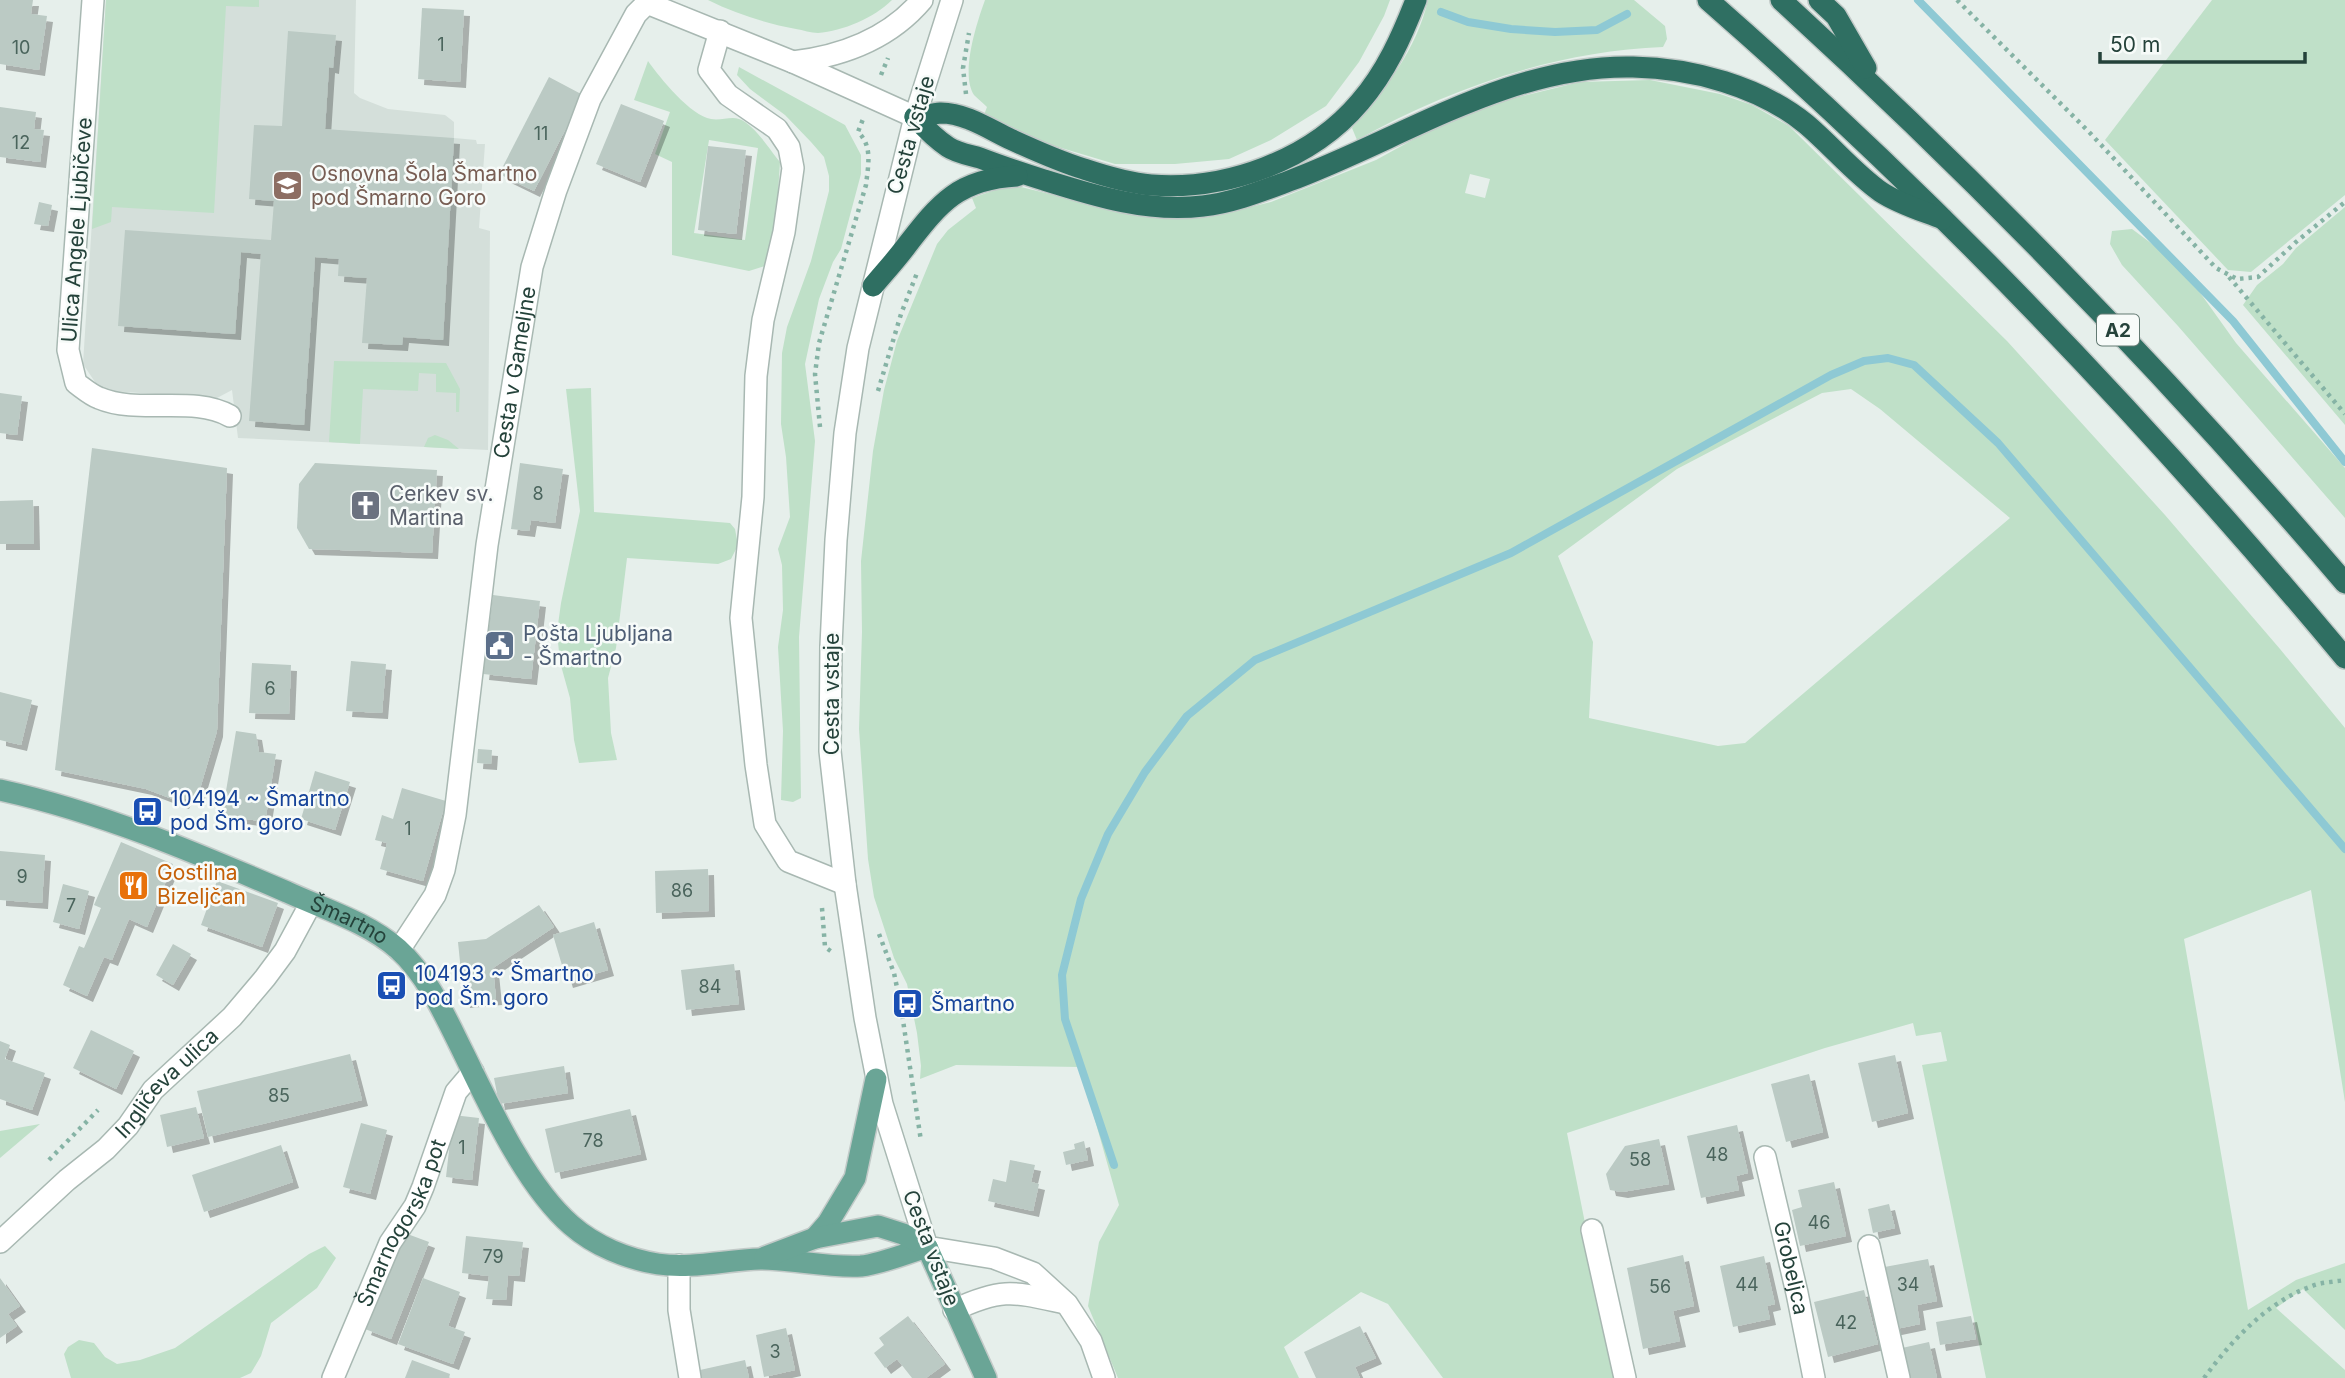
<svg xmlns="http://www.w3.org/2000/svg" width="2345" height="1378" font-family="Inter,sans-serif">
<style>
.built{fill:#d4dfda}
.green{fill:#bfe0c8;fill-rule:evenodd}
.lines{fill:none;stroke-linecap:round;stroke-linejoin:round}
.stream{stroke:#8ec9d4;stroke-width:8}
.building{fill:#bbcac4;filter:url(#shadow)}
.minor-casing{stroke:#a8b8b2;stroke-width:24}
.major-casing{stroke:#c2cac8;stroke-width:24}
.highway-casing{stroke:#c2cac8;stroke-width:24}
.path{stroke:#86b3a5;stroke-width:4.5;stroke-dasharray:3.5 5;stroke-linecap:butt}
.minor{stroke:#fff;stroke-width:21}
.major{stroke:#6aa596;stroke-width:21}
.highway{stroke:#2f6f62;stroke-width:21}
.labels{text-anchor:middle;stroke-width:5;stroke-linejoin:round;paint-order:stroke}
.number-label{font-size:18px;fill:#4a645c}
.shield{fill:#f7fbf9;stroke:#637a73;stroke-width:2}
.shield-label{font-size:19px;font-weight:bold;fill:#24423a}
.street-label{font-size:21px;fill:#24423a;stroke:#f7fbf9}
.education-label{font-size:21px;fill:#785e54;stroke:#f7fbf9;text-anchor:start}
.worship-label{font-size:21px;fill:#5b616d;stroke:#f7fbf9;text-anchor:start}
.service-label{font-size:21px;fill:#4e5e75;stroke:#f7fbf9;text-anchor:start}
.transit-label{font-size:21px;fill:#164399;stroke:#f7fbf9;text-anchor:start}
.food-label{font-size:21px;fill:#c56008;stroke:#f7fbf9;text-anchor:start}
</style>
<defs>
<filter id="shadow"><feDropShadow dx="6" dy="6" stdDeviation="0" flood-color="#0004"/></filter>
</defs>
<rect width="100%" height="100%" fill="#e6efeb"/>
<!-- built -->
<path class="built" d="M106,0h250l-2,93 6,5 28,11 57,6 9,7v16l22,2 1,4h8l-6,84 11,3 -2,219 -250,-12 -6,-48 -15,8 -107,-7 -13,-6 -14,-21z"/>
<!-- green -->
<g class="green">
<path d="M106,0h153v7l-33,-1 -12,207 -102,-6 -1,15 -19,7z"/>
<path d="M708,0h184c-18,18 -49,31 -74,33 -7,0 -15,-3 -22,-4 -31,-6 -60,-15 -88,-29z"/>
<path d="M985,0h405l-6,16 -25,46 -33,44 -55,34 -42,19 -54,5h-60l-77,-23 -54,-26 3,-8c-4,-4 -9,-8 -13,-12 -14,-21 3,-73 11,-95z"/>
<path d="M1428,0h206l31,26 2,13 -4,8c-107,4 -213,41 -306,93l-5,-12c32,-37 65,-79 76,-128z"/>
<path d="M2212,0h133v195l-94,77 -23,-2 -123,-130z"/>
<path d="M648,61c12,17 43,55 63,58 9,2 20,-3 28,0 15,5 31,31 41,43l-3,47 -12,57 -16,5 -77,-16v-93l-17,-8 15,-42 -36,-12zM709,140l49,8 -13,92 -51,-7z"/>
<path d="M739,67l106,58 16,30v19l-20,75 -8,13 -14,37 -14,65 10,77 -16,196 2,161 -8,4 -12,-2 2,-69 -5,-84 5,-37 -1,-45 -4,-16 12,-32 -4,-60 -5,-33 1,-71 5,-26 24,-66 18,-70v-15l-5,-19 -13,-15 -26,-27 -35,-26 -13,-14z"/>
<path d="M1650,80l70,14 32,11 37,21 218,215 158,174 115,134 65,79v374l-34,-212 -127,49 64,371 48,-30 49,-17v67l-42,-41 -27,19 69,62v8h-359l-64,-313 25,-4 -6,-29 -25,4 -3,-13 -88,25 -258,85 49,245h-173l-55,-74 -27,-12 -77,55 15,31h-181l-30,-72 11,-64 20,-37 -39,-138 -124,-2 -36,14 1,-13 -4,-33 -10,-49 -13,-26 -20,-61 -6,-38 -9,-130 3,-97 -1,-71 12,-110 11,-61 13,-49 40,-97 11,-14 28,-22 -4,-10 26,-9 23,-2 106,26 58,6 24,-2 62,-15 105,-42 49,-27 70,-30 85,-21zM1470,174l20,5 -5,19 -20,-5zM1851,389l29,20 130,109 -265,225 -27,3 -129,-28 4,-76 -35,-86 119,-87 145,-76z"/>
<path d="M2345,207v218l-102,-120 14,-20 26,-21 13,-16z"/>
<path d="M2132,229l31,23 33,35 40,56 109,125v50l-167,-192 -56,-61 -12,-21 2,-13z"/>
<path d="M334,361l112,2 14,26 -1,23h-3v-19l-20,-1v-18l-17,-1 -1,18 -55,-2 -3,55 -31,-2z"/>
<path d="M591,388l3,124 136,11 5,6 3,16 -7,14 -13,5 -91,-6 -11,90 -8,30 3,55 6,27 -38,3 -5,-23 -4,-42 -10,-36 -3,-30 4,-29 19,-92 -14,-122z"/>
<path d="M435,435l13,5 11,9 -35,-2 4,-9z"/>
<path d="M40,1124l-40,34v-27z"/>
<path d="M325,1246l11,12 -19,30 -46,35 -10,33 -10,17 -11,5h-169l-7,-24 4,-7 11,-7 15,3 11,14 12,7 23,-4 35,-12 134,-94z"/>
</g>
<g class="lines">
<!-- stream -->
<g class="stream">
<path d="M1918,0l315,321 112,141"/>
<path d="M1441,12l27,10 43,7 44,3 42,-2 30,-16"/>
<path d="M1114,1165l-49,-146 -3,-44 19,-76 27,-65 37,-62 42,-56 68,-56 256,-107 320,-178 33,-14 24,-3 26,7 84,78 347,406"/>
</g>
</g>
<!-- building -->
<g class="building">
<path d="M0,0h33l-2,14 16,2 -8,54 -39,-6z"/>
<path d="M422,8l42,2 -4,72 -42,-3z"/>
<path d="M288,31l48,4 -3,33 -4,-1 -4,62 129,9 -11,202 -40,-3 -1,8 -40,-2 5,-65 -29,-2 1,-17 -24,-2 -11,168 -55,-4 12,-167 -20,-2 -6,82 -117,-8 7,-96 146,10 3,-39 -25,-2 5,-74 28,1z"/>
<path d="M549,77l34,18 -49,96 -35,-17z"/>
<path d="M621,104l43,17 -24,61 -44,-18z"/>
<path d="M0,107l36,5 -2,17 10,1 -4,32 -40,-5z"/>
<path d="M708,146l38,4 -10,84 -38,-4z"/>
<path d="M39,202l13,3 -4,21 -14,-2z"/>
<path d="M0,393l22,3 -5,39 -17,-2z"/>
<path d="M92,448l135,20 -10,263 -20,68 -11,-2 -3,6 -37,-14 -91,-19z"/>
<path d="M315,463l122,7 -5,83 -123,-4 -12,-21 2,-44z"/>
<path d="M520,463l43,6 -8,54 -24,-3 -2,11 -18,-2z"/>
<path d="M33,500l1,44h-34v-43z"/>
<path d="M493,595l47,6 -9,78 -48,-5z"/>
<path d="M351,661l35,3 -4,49 -36,-2z"/>
<path d="M252,663l39,2 -2,49 -40,-1z"/>
<path d="M0,692l32,8 -11,45 -21,-5z"/>
<path d="M236,731l20,3 3,18 17,2 -11,68 -43,-7z"/>
<path d="M478,749l14,1 -1,14 -14,-1z"/>
<path d="M315,771l35,11 -15,48 -34,-11z"/>
<path d="M402,788l44,13 -23,80 -43,-12 7,-26 -12,-3 7,-25 11,4z"/>
<path d="M121,842l52,22 -26,63 -18,-8 -17,41 -8,-3 -17,39 -24,-11 16,-39 5,2 17,-40 -7,-3z"/>
<path d="M0,851l45,4 -3,48 -42,-3z"/>
<path d="M708,869l1,42 -53,2 -1,-42z"/>
<path d="M217,881l61,22 -16,44 -61,-22z"/>
<path d="M63,884l26,7 -10,38 -26,-7z"/>
<path d="M539,905l15,22 -61,41 3,31 -32,3 -6,-60 28,-3z"/>
<path d="M594,922l14,48 -41,12 -14,-47z"/>
<path d="M173,944l18,10 -18,31 -17,-10z"/>
<path d="M734,964l5,40 -53,6 -5,-40z"/>
<path d="M91,1030l43,21 -18,38 -43,-21z"/>
<path d="M0,1041l10,4 -5,14 40,14 -13,37 -32,-11z"/>
<path d="M350,1054l12,46 -154,37 -11,-46z"/>
<path d="M1895,1055l13,58 -36,9 -14,-59z"/>
<path d="M564,1066l4,27 -69,11 -5,-26z"/>
<path d="M1809,1074l14,58 -37,10 -15,-58z"/>
<path d="M196,1107l8,31 -37,9 -7,-32z"/>
<path d="M630,1109l11,45 -86,19 -10,-44z"/>
<path d="M453,1115l26,3 -7,62 -26,-3z"/>
<path d="M361,1123l26,7 -17,64 -27,-7z"/>
<path d="M1737,1125l11,48 -12,3 3,14 -38,8 -14,-62z"/>
<path d="M1659,1139l10,45 -47,8 -12,-2 -4,-16 19,-28z"/>
<path d="M1084,1141l4,19 -22,5 -3,-13 12,-3 -1,-5z"/>
<path d="M281,1145l12,37 -89,30 -12,-37z"/>
<path d="M1010,1160l25,5 -4,17 8,2 -6,27 -45,-10 5,-22 13,3z"/>
<path d="M1834,1182l12,54 -46,10 -8,-36 10,-3 -4,-17z"/>
<path d="M1889,1204l6,24 -22,5 -5,-24z"/>
<path d="M402,1232l27,10 -38,97 -26,-10z"/>
<path d="M466,1236l57,6 -4,34 -11,-1 -2,25 -20,-1 3,-23 -27,-3z"/>
<path d="M1683,1255l11,51 -21,5 7,30 -37,8 -16,-81z"/>
<path d="M1764,1256l11,48 -8,2 3,13 -37,8 -13,-61z"/>
<path d="M1928,1259l9,42 -20,4 3,19 -29,6 -12,-62z"/>
<path d="M0,1278l20,28 -12,8 9,12 -17,12z"/>
<path d="M423,1278l37,14 -12,34 17,6 -12,32 -55,-20z"/>
<path d="M1864,1290l14,54 -50,13 -14,-55z"/>
<path d="M908,1316l37,48 -19,14h-14l-15,-19 -12,9 -11,-15 10,-8 -5,-7z"/>
<path d="M1971,1316l5,23 -36,6 -4,-23z"/>
<path d="M1360,1326l16,32 -21,9 5,11h-44l-12,-26z"/>
<path d="M786,1328l9,42 -31,7 -8,-42z"/>
<path d="M1929,1342l8,36h-29l-6,-30z"/>
<path d="M412,1360l38,14 -1,4h-44z"/>
<path d="M745,1360l4,18h-48l-1,-8z"/>
</g>
<g class="lines">
<defs>
<g id="minor">
<path d="M93,0l-25,350 8,33c7,5 15,12 23,15 40,17 94,-3 131,18"/>
<path d="M952,0l-37,117 -57,231 -13,85 -9,107 -5,106 -1,105 15,133 20,134 17,86 45,143 67,11 39,15 34,31 24,37 13,37"/>
<path d="M647,3l146,59 122,55"/>
<path d="M720,31l-11,39 19,25 49,34 12,18 4,21 -9,64 -21,88 -7,56 -3,121 -12,121 15,147 9,59 23,37 57,23"/>
<path d="M793,62c50,-6 96,-23 129,-62"/>
<path id="s1" d="M399,950l36,-55 9,-25 11,-55 32,-270 45,-278 24,-77 34,-91 46,-85 11,-11"/>
<path id="s2" d="M1765,1157l32,136 17,85"/>
<path d="M1592,1230l33,148"/>
<path id="s3" d="M0,1242l67,-62 39,-31 22,-23 25,-36 79,-73 33,-39 20,-27 26,-48"/>
<path d="M1869,1246l30,132"/>
<path d="M679,1265v45l11,68"/>
<path d="M954,1310c49,-23 60,-18 111,-7"/>
<path id="s4" d="M333,1378l57,-135 25,-37 8,-19 33,-95 17,-20"/>
</g>
<g id="major">
<path id="s5" d="M0,790c100,22 194,62 287,102 37,17 80,30 111,57 30,27 48,69 66,105 26,53 62,132 107,171 24,21 56,34 87,39 34,5 68,-4 102,-5 33,0 68,9 101,7 20,-2 46,-13 66,-19"/>
<path d="M815,1238l13,-15 27,-45 21,-99"/>
<path d="M927,1247l59,131"/>
<path d="M765,1257l50,-19 63,-12 25,8 24,13"/>
</g>
<g id="highway">
<path d="M1708,0c230,201 441,423 637,658"/>
<path d="M1781,0c200,183 388,377 564,583"/>
<path d="M1819,0l17,16 30,52"/>
<path d="M915,117c10,11 21,22 33,30 9,6 22,8 32,11 21,8 42,15 64,22 51,16 105,33 159,26 29,-3 59,-15 86,-25 111,-41 221,-117 344,-114 59,1 126,19 173,57 25,21 49,50 75,68 18,12 42,19 62,27"/>
<path d="M915,117c8,-1 17,-3 26,-4 24,0 48,16 69,26 24,11 48,22 74,30 21,7 44,14 67,16 75,6 160,-25 209,-83 26,-30 42,-66 56,-102"/>
<path d="M873,286c10,-12 21,-24 31,-37 35,-45 53,-70 113,-73"/>
</g>
</defs>
<!-- minor casing -->
<use href="#minor" class="minor-casing"/>
<!-- major casing -->
<use href="#major" class="major-casing"/>
<!-- highway casing -->
<use href="#highway" class="highway-casing"/>
<!-- path -->
<g class="path">
<path d="M1957,0l133,133 126,135 21,11 21,-2 38,-35 49,-40"/>
<path d="M881,75l7,-17"/>
<path d="M966,94l-3,-26 6,-35"/>
<path d="M2229,277l116,137"/>
<path d="M878,391l23,-77 16,-41"/>
<path d="M820,427l-5,-53 4,-31 47,-158c2,-19 7,-39 -8,-53l5,-13"/>
<path d="M822,908l3,39 7,5"/>
<path d="M879,934l15,39 7,34 20,134"/>
<path d="M49,1160l49,-50"/>
<path d="M2204,1378c28,-38 63,-76 108,-92 10,-4 22,-4 33,-6"/>
</g>
<!-- minor -->
<use href="#minor" class="minor"/>
<!-- major -->
<use href="#major" class="major"/>
<!-- highway -->
<use href="#highway" class="highway"/>
</g>
<!-- icons -->
<defs>
<symbol id="school-square" viewBox="-11 -11 22 22"><rect x="-9" y="-9" width="18" height="18" rx="4" fill="#8d6e63" stroke="#f7fbf9"/><path d="M0-5L7-2L0 1L-7-2ZM-4 1L0 2.5L4 1V4Q0 6-4 4Z" fill="#fff"/></symbol>
<symbol id="church-square" viewBox="-11 -11 22 22"><rect x="-9" y="-9" width="18" height="18" rx="4" fill="#6b7280" stroke="#f7fbf9"/><path d="M-1.2-6h2.4v3.5h3.3v2.4h-3.3V6h-2.4V-.1h-3.3v-2.4h3.3Z" fill="#fff"/></symbol>
<symbol id="civic-square" viewBox="-11 -11 22 22"><rect x="-9" y="-9" width="18" height="18" rx="4" fill="#5c6f8a" stroke="#f7fbf9"/><path d="M-.6-6.5H3V-4.5H.6V-3L4-1V1h2V6H-6V1h2V-1L-.6-3ZM-1.2 2.5V6h2.4V2.5Z" fill="#fff"/></symbol>
<symbol id="bus-square" viewBox="-11 -11 22 22"><rect x="-9" y="-9" width="18" height="18" rx="4" fill="#1a4fb4" stroke="#f7fbf9"/><path d="M-5-6H5V4H4V6H2V4H-2V6H-4V4H-5ZM-3.5-4V0h7V-4ZM-3.5 1.2v1.5H-2V1.2ZM2 1.2v1.5H3.5V1.2Z" fill="#fff"/></symbol>
<symbol id="restaurant-square" viewBox="-11 -11 22 22"><rect x="-9" y="-9" width="18" height="18" rx="4" fill="#e8710a" stroke="#f7fbf9"/><path d="M-5-6h1v4h1v-4h1v4h1v-4h1v5L-1.5 .5V6h-2V.5L-5-1ZM5-6V6H3V1.5H1.5Q1.5-4 5-6Z" fill="#fff"/></symbol>
</defs>
<g fill-rule="evenodd">
<use href="#school-square" x="270" y="168" width="35" height="35"/>
<use href="#church-square" x="348" y="488" width="35" height="35"/>
<use href="#civic-square" x="482" y="628" width="35" height="35"/>
<use href="#bus-square" x="130" y="794" width="35" height="35"/>
<use href="#restaurant-square" x="116" y="868" width="35" height="35"/>
<use href="#bus-square" x="374" y="968" width="35" height="35"/>
<use href="#bus-square" x="890" y="986" width="35" height="35"/>
</g>
<g class="labels">
<!-- number labels -->
<g class="number-label">
<text x="441" y="51">1</text>
<text x="21" y="54">10</text>
<text x="541" y="140">11</text>
<text x="21" y="149">12</text>
<text x="538" y="500">8</text>
<text x="270" y="695">6</text>
<text x="408" y="835">1</text>
<text x="22" y="883">9</text>
<text x="682" y="897">86</text>
<text x="71" y="912">7</text>
<text x="710" y="993">84</text>
<text x="279" y="1102">85</text>
<text x="593" y="1147">78</text>
<text x="462" y="1154">1</text>
<text x="1717" y="1161">48</text>
<text x="1640" y="1166">58</text>
<text x="1819" y="1229">46</text>
<text x="493" y="1263">79</text>
<text x="1747" y="1291">44</text>
<text x="1908" y="1291">34</text>
<text x="1660" y="1293">56</text>
<text x="1846" y="1329">42</text>
<text x="775" y="1358">3</text>
</g>
<!-- shield labels -->
<rect class="shield" x="2097" y="314.5" width="42" height="31" rx="5"/>
<g class="shield-label">
<text x="2118" y="337">A2</text>
</g>
<!-- street labels -->
<g class="street-label">
<text transform="translate(911 135) rotate(-74)" y="7">Cesta vstaje</text>
<text transform="translate(77 230) rotate(-86)" y="7">Ulica Angele Ljubičeve</text>
<text dy="7" stroke="none"><textPath href="#s1" startOffset="595">Cesta v Gameljne</textPath></text>
<text transform="translate(832 694) rotate(-90)" y="7">Cesta vstaje</text>
<text dy="7" stroke="none"><textPath href="#s5" startOffset="373">Šmartno</textPath></text>
<text dy="7" stroke="none"><textPath href="#s3" startOffset="231">Ingličeva ulica</textPath></text>
<text dy="7" stroke="none"><textPath href="#s4" startOffset="170">Šmarnogorska pot</textPath></text>
<text transform="translate(931 1248) rotate(69)" y="7">Cesta vstaje</text>
<text dy="7" stroke="none"><textPath href="#s2" startOffset="114">Grobeljca</textPath></text>
</g>
<!-- education labels -->
<g class="education-label">
<text x="311" y="181">Osnovna Šola Šmartno<tspan x="311" dy="24">pod Šmarno Goro</tspan></text>
</g>
<!-- worship labels -->
<g class="worship-label">
<text x="389" y="501">Cerkev sv.<tspan x="389" dy="24">Martina</tspan></text>
</g>
<!-- service labels -->
<g class="service-label">
<text x="523" y="641">Pošta Ljubljana<tspan x="523" dy="24">- Šmartno</tspan></text>
</g>
<!-- transit labels -->
<g class="transit-label">
<text x="170" y="806">104194 ~ Šmartno<tspan x="170" dy="24">pod Šm. goro</tspan></text>
<text x="415" y="981">104193 ~ Šmartno<tspan x="415" dy="24">pod Šm. goro</tspan></text>
<text x="931" y="1011">Šmartno</text>
</g>
<!-- food labels -->
<g class="food-label">
<text x="157" y="880">Gostilna<tspan x="157" dy="24">Bizeljčan</tspan></text>
</g>
</g>
<!-- scale -->
<path d="M2100 52v10h205v-10" fill="none" stroke="#24423a" stroke-width="3.5"/>
<text x="2110" y="52" font-size="21" fill="#24423a" stroke="#f7fbf9" stroke-width="5" paint-order="stroke">50 m</text>
</svg>
